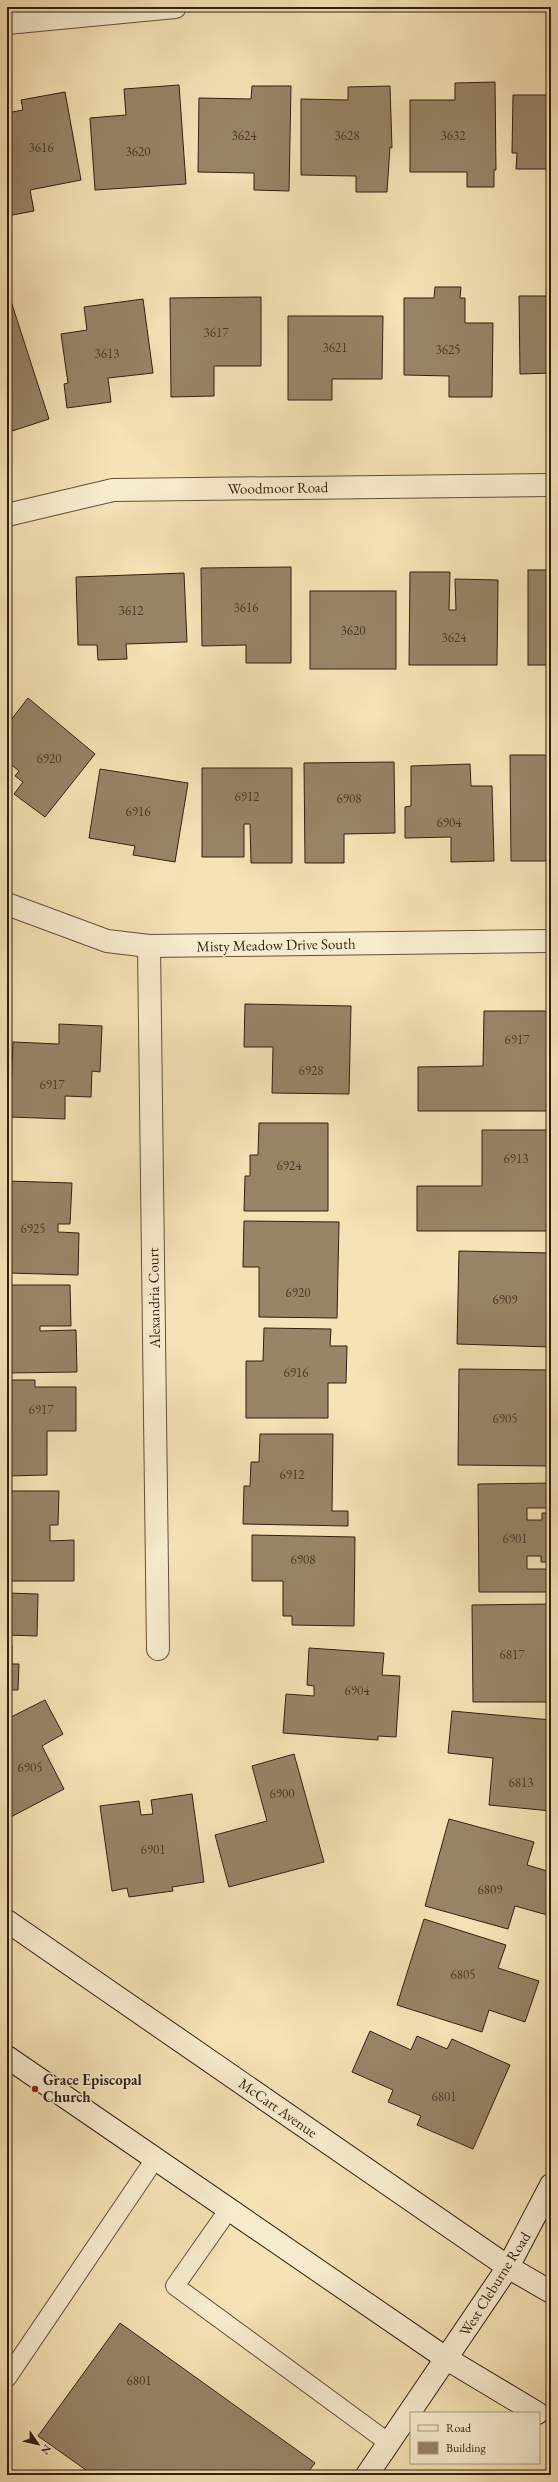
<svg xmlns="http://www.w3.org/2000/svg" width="558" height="2482" font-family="'EB Garamond',serif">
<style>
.building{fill:#988467;stroke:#331e13}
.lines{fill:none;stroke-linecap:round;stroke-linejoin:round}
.lane-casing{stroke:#644f3c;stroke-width:20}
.street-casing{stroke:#644f3c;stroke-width:24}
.secondary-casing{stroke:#331e13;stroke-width:24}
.lane{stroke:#f8eccf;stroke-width:18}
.street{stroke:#f8eccf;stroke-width:22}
.secondary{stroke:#f8eccf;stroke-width:22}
.poi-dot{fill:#8f2418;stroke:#f8eccf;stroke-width:1.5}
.labels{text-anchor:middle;stroke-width:3;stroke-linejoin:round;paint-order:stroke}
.number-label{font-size:13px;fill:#4c3828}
.street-label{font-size:15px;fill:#331e13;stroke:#f8eccf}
.poi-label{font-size:15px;font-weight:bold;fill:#331e13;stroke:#f8eccf;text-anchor:start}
</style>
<rect width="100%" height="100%" fill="#f5e2b5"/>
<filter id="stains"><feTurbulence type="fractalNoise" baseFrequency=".005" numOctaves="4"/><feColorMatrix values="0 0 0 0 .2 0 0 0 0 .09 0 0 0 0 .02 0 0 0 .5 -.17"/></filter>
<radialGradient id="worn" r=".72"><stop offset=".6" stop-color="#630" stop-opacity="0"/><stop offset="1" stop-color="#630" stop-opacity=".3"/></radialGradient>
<!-- building -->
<g class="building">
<path d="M495,82l1,88h-2v17h-27v-15h-57v-72h45v-17z"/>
<path d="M179,85l7,99 -91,6 -5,-72 36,-3 -2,-26z"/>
<path d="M252,86h39l-2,105 -35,-1v-17l-56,-1 1,-74 52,1z"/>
<path d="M390,86l2,62 -2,-1 -3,45h-31v-16l-55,-1v-76l47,1v-13z"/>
<path d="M547,86h4v83h-35l1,-16h-5l1,-58h34z"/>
<path d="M65,92l16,88 -51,10 4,21 -27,5v-103l16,-3 -2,-10z"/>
<path d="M435,287h26l-1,11h5v25h28l-1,74h-43v-21l-45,-1v-77h30z"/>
<path d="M519,296h32v77l-31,1z"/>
<path d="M261,297v69h-47v30l-43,1 -1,-99z"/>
<path d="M7,298h3l39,121 -40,13 -2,-6z"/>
<path d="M143,299l10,74 -45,5 3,24 -44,6 -3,-24 4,-1 -7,-49 26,-4 -3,-23z"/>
<path d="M288,316h95l-1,63h-50v21h-44z"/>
<path d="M291,567v96h-45v-18l-44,1 -1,-78z"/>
<rect x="528" y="570" width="23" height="95"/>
<path d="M410,572h40l-1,38h7l-1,-31 43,1 -1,85h-88z"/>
<path d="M184,573l3,69 -61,2 1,15 -29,1 -1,-15h-19l-2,-68z"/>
<rect x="310" y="591" width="86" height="78"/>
<path d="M28,698l67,56 -50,63 -31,-23 9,-12 -8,-6 4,-5 -12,-10v-36z"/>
<path d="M510,755h41v106h-40z"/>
<path d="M394,762l1,71 -51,1v29h-39l-1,-100z"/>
<path d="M470,764l1,22h21l2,75 -43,1v-25l-46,1v-31l6,-1v-40z"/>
<path d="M202,768h90v95h-41l-1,-39h-6v33h-42z"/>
<path d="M100,769l88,14 -13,79 -42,-7 2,-9 -46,-8z"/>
<path d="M245,1004l106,2 -2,88 -77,-1 1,-46h-29z"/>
<path d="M484,1011h67v100h-133v-44l65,-1z"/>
<path d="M59,1024l43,2 -2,46 -8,-1 -1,26 -26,-1v23l-55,-2 3,-75 46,2z"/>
<path d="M259,1123h69v88h-84l1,-35h5v-21h8z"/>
<path d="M482,1130h69v101h-134v-45h65z"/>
<path d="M7,1181l65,2 -2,41h-12v8l21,1 -1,42 -69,-2 2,-35h-4z"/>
<path d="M244,1221l95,1 -2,96 -78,-1v-50h-16z"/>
<path d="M459,1251l92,2v94l-94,-3z"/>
<path d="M7,1285h63l1,41h-31v5l36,-1 1,42 -70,1z"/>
<path d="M264,1328l67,1 -1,17h17l-1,37h-18v35h-82v-57h17z"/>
<path d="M459,1369l92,1v96l-93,-1z"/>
<path d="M9,1380h26v7h41v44h-29v44l-40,1v-89h2z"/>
<path d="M260,1434h73l-1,77h16v15l-105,-2 1,-38h6l1,-24h8z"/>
<path d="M551,1483v25h-24v12h15v-7h9v49h-10v-6h-14v13h24v23h-72l-1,-108z"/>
<path d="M7,1491h52l-1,34h-8v16l24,-1v41h-67z"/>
<path d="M252,1535l103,2 -1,89 -62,-1v-9h-9v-35h-31z"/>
<path d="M7,1593l31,1 -1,42 -30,-1z"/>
<path d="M549,1604l2,75h-4l1,23h-75l-1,-97z"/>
<path d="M7,1645h5v19h7l-1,26h-11z"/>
<path d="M309,1648l75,5 -2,22 18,1 -4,61 -18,-1v4l-95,-7 3,-39 28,2v-10l-7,-1z"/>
<path d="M45,1700l18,34 -21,12 22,43 -57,30v-100z"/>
<path d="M452,1711l99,9v91l-62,-6 4,-47 -45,-5z"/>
<path d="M294,1754l30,108 -95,25 -14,-52 52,-14 -15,-55z"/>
<path d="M192,1794l12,88 -32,5 1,4 -44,6 -2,-9 -15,3 -12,-85 39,-5 2,14 12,-1 -2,-14z"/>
<path d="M449,1819l85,23 -7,23 24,7v44l-36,-10 -7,23 -83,-23z"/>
<path d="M424,1919l82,26 -8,23 41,13 -14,41 -36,-12 -7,22 -85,-27z"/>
<path d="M370,2031l41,19 6,-14 30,13 5,-10 58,26 -37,84 -56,-24 4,-9 -33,-14 5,-12 -41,-18z"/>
<path d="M120,2323l195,140 -9,12h-213l-55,-39z"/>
</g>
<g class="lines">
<defs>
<g id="lane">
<path d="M229,2209l-54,77 214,157"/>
<path d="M7,2378l148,-219"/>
</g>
<g id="street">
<path d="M7,23l168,-16"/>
<path d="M7,515l106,-25 438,-5"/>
<path d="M7,904l100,37 42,5 402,-5"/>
<path d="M149,946l9,703"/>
</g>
<g id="secondary">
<path d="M7,1921l501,346 43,25"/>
<path d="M7,2057l440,302 90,54"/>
<path d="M367,2475l141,-208 43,-82"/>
</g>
</defs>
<!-- lane casing -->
<use href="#lane" class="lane-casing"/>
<!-- street casing -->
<use href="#street" class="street-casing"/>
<!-- secondary casing -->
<use href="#secondary" class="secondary-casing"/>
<!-- lane -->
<use href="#lane" class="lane"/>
<!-- street -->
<use href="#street" class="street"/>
<!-- secondary -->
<use href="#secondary" class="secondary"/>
</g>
<!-- markers -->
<circle class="poi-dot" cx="35" cy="2089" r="4"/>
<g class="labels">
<!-- number labels -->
<g class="number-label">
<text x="244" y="140">3624</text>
<text x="347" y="140">3628</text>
<text x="453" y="140">3632</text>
<text x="41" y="152">3616</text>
<text x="138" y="156">3620</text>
<text x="216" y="337">3617</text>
<text x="335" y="352">3621</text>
<text x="448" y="354">3625</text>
<text x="107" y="358">3613</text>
<text x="246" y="612">3616</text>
<text x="131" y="615">3612</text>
<text x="353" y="635">3620</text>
<text x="454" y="642">3624</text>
<text x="49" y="763">6920</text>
<text x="247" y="801">6912</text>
<text x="349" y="803">6908</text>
<text x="138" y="816">6916</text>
<text x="449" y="827">6904</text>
<text x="517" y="1044">6917</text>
<text x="311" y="1075">6928</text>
<text x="52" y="1089">6917</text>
<text x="516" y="1163">6913</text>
<text x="289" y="1170">6924</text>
<text x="33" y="1233">6925</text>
<text x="298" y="1297">6920</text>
<text x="505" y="1304">6909</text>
<text x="296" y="1377">6916</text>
<text x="41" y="1414">6917</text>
<text x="505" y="1423">6905</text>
<text x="292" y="1479">6912</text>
<text x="515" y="1543">6901</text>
<text x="303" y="1564">6908</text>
<text x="512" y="1659">6817</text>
<text x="357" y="1695">6904</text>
<text x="30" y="1772">6905</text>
<text x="521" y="1787">6813</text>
<text x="282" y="1798">6900</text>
<text x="153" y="1854">6901</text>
<text x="490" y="1894">6809</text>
<text x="463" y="1979">6805</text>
<text x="444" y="2101">6801</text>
<text x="139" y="2385">6801</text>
</g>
<!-- street labels -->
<g class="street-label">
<text transform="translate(278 488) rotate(-1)" y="5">Woodmoor Road</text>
<text transform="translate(276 945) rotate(-1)" y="5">Misty Meadow Drive South</text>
<text transform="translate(154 1298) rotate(-91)" y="5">Alexandria Court</text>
<text transform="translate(278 2108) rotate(35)" y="5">McCart Avenue</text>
<text transform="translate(495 2284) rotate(-58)" y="5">West Cleburne Road</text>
</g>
<!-- poi labels -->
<g class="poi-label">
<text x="43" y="2085">Grace Episcopal<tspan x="43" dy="17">Church</tspan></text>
</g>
</g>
<!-- margin -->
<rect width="558" height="2482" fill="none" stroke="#f5e2b5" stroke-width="24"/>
<rect x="8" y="8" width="542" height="2466" fill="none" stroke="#331e13" stroke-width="2"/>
<rect x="12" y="12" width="534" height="2458" fill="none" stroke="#331e13"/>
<!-- legend -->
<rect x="410" y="2412" width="130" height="52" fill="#f8eccf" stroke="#a99a84"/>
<rect x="418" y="2425" width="20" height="6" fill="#f8eccf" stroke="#a99a84"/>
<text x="446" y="2432" font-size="12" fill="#331e13">Road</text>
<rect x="418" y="2442" width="20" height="12" fill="#988467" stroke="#a99a84"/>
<text x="446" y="2452" font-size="12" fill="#331e13">Building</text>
<!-- north arrow -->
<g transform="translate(38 2444) rotate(124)" stroke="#f8eccf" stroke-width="3" paint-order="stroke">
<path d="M0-3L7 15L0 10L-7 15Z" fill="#331e13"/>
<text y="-6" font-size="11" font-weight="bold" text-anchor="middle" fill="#331e13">N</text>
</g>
<rect width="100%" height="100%" filter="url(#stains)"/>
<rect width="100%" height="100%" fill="url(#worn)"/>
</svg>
